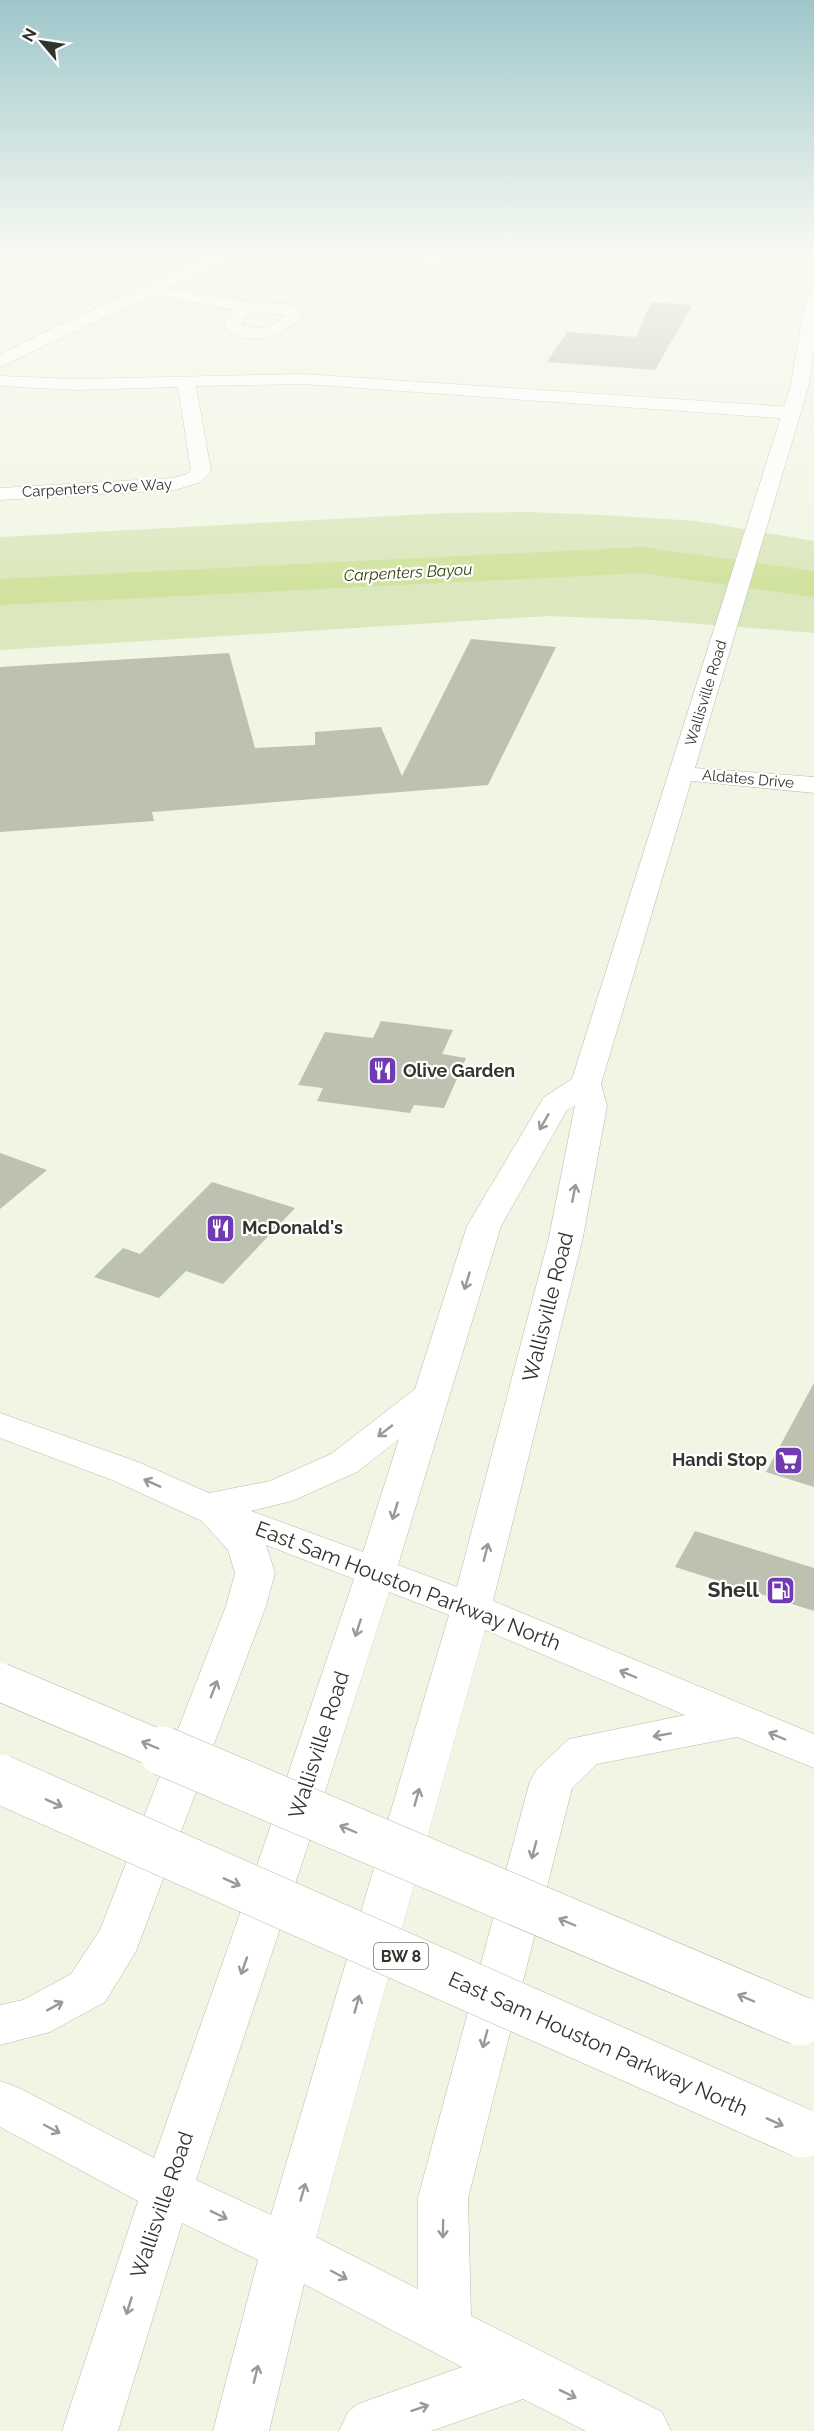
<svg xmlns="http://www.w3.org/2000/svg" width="814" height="2431" font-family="Raleway,sans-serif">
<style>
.green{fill:#dbe7bc}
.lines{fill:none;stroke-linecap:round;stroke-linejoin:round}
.river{fill:#d0e29d;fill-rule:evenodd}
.building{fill:#bcc1b0}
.street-casing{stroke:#b4b9a8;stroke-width:1}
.secondary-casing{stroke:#b4b9a8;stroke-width:1}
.street{fill:#fff;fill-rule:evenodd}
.secondary{fill:#fff;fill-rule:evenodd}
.highway-bridge-far1-casing{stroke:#b4b9a8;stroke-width:39;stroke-linecap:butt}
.highway-bridge-casing{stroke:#b4b9a8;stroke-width:50;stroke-linecap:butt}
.highway-bridge-far1{stroke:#fff;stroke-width:38}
.highway-bridge{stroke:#fff;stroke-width:49}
.oneway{stroke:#989a96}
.labels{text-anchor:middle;stroke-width:4.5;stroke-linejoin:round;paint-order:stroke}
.far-street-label{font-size:15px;fill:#32342d;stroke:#fff}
.far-water-label{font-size:16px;font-style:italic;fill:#343e0a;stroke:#fff}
.shield{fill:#fff;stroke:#70716c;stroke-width:1.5}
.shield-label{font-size:16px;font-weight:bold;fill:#32342d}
.poi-label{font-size:18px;font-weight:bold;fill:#32342d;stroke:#fff;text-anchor:start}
.near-street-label{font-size:21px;fill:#32342d;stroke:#fff}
.near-poi-label{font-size:21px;font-weight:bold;fill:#32342d;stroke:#fff;text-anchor:end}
</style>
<rect width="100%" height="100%" fill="#f1f6e4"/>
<!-- green -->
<path class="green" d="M528,512l76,3 93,6 117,20v92l-162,-13 -104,-4 -548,34v-113l447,-24z"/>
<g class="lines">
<!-- river -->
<path class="river" d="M642,547l172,24v26l-172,-24 -642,32v-26z"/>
</g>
<!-- building -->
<g class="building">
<path d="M651,302l41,3 -37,65 -108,-8 20,-30 69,5z"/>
<path d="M471,639l85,8 -68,138 -336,27 2,9 -154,11v-165l229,-14 26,95 60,-3v-13l66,-5 21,49z"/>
<path d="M381,1021l72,9 -11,24 24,4 -22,50 -30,-3 -4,8 -93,-12 6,-13 -25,-3 27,-53 48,6z"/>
<path d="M0,1153l47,17 -47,39z"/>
<path d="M212,1182l83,26 -72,76 -37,-13 -27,27 -65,-21 29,-29 17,6z"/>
<path d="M814,1383v104l-48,-15z"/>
<path d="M695,1531l119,37v43l-139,-44z"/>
</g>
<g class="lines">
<defs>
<g id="street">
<path d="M219,253h20l-3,3 -69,32 87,15 32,1 6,1 10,10c-15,21 -60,35 -78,11l10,-16 -82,-15 -152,72v-12l40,-21zM256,313l26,1 3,2c-12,11 -28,16 -44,8l5,-8z"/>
<path d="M430,253h17l-16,14h-12l-2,-3z"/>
<path d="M303,374l489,33 7,2 2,4 -2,4 -7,2 -489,-35 -107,2 15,85 -10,11 -26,8 -175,10v-12l173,-10 14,-4 4,-4 -13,-83 -102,3 -76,-4v-10l76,3z"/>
<path d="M681,767l133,10v16l-142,-14 -3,-5 3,-5z"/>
</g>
<path id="secondary" d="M814,294v56l-6,38 -207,696 6,22 -24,131 -90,364 321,133v34l-77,-31 -140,27 -25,24 -104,410 3,118 191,96 9,19h-85l-63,-32 -92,32h-92l9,-19 10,-8 104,-37 -158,-83 -35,147h-56l45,-171 -76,-37 -64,208h-56l76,-230 -138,-74v-46l17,6 137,71 108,-307 92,-272 -88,-34 9,28 -9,33 -130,345 -31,51 -55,30 -50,13v-40l23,-5 48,-26 29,-44 126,-324 9,-33 -7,-23 -26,-29 -90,-41 -112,-42v-25l138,49 71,31 61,-12 61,-27 84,-65 52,-163 77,-129 28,-18 218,-691 16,-89zM575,1105l-26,132 -92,350 -59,-22 103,-339 66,-116zM399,1439l-36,113 -112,-41 41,-10 65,-29zM389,1592l60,23 -178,600 -75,-35 110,-329zM485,1630l200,85 -116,24 -32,30 -7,12 -112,417v91l-102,-52z"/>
</defs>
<!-- street casing -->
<use href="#street" class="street-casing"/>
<!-- secondary casing -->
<use href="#secondary" class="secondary-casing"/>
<!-- street -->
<use href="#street" class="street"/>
<!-- secondary -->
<use href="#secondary" class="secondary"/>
<defs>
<path id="highway-bridge-far1" d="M0,1682l166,70"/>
<g id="highway-bridge">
<path d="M163,1751l637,270"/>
<path d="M0,1779l802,354"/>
</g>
</defs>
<!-- highway-bridge-far1 casing -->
<use href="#highway-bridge-far1" class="highway-bridge-far1-casing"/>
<!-- highway-bridge casing -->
<use href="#highway-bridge" class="highway-bridge-casing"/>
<!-- highway-bridge-far1 -->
<use href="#highway-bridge-far1" class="highway-bridge-far1"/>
<!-- highway-bridge -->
<use href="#highway-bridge" class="highway-bridge"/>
</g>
<!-- one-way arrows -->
<defs><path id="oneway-shaft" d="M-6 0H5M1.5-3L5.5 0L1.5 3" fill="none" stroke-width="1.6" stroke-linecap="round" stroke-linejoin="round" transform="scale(1.5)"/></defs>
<g class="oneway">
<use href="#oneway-shaft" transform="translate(544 1122) rotate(120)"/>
<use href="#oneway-shaft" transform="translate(574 1193) rotate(-79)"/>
<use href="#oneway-shaft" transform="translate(467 1281) rotate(107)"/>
<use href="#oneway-shaft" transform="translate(385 1431) rotate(142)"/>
<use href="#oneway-shaft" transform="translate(152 1483) rotate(-156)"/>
<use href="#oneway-shaft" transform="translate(395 1511) rotate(107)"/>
<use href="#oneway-shaft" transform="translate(486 1552) rotate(-76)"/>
<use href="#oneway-shaft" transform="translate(358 1628) rotate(108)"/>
<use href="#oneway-shaft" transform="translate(628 1674) rotate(-157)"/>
<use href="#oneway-shaft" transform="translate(214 1689) rotate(-69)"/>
<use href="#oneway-shaft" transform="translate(662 1735) rotate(170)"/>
<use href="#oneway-shaft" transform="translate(777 1736) rotate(-157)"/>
<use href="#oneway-shaft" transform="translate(150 1745) rotate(-157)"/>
<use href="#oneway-shaft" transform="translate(417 1797) rotate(-74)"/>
<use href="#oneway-shaft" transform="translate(54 1803) rotate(24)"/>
<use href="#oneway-shaft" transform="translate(348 1829) rotate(-157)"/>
<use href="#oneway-shaft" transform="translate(534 1850) rotate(105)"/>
<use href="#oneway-shaft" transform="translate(232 1882) rotate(24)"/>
<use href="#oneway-shaft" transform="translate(567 1922) rotate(-157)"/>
<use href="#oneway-shaft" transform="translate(244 1966) rotate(109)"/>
<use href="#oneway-shaft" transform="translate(746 1998) rotate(-157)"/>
<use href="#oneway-shaft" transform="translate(357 2004) rotate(-74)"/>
<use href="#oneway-shaft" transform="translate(55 2006) rotate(-29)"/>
<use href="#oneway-shaft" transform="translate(485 2039) rotate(105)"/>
<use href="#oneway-shaft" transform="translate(775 2122) rotate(24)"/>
<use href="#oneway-shaft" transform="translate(52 2129) rotate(28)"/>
<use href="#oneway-shaft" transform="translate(303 2192) rotate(-74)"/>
<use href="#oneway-shaft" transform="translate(219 2215) rotate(26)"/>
<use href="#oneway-shaft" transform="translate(443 2229) rotate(91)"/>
<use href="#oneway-shaft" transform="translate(339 2275) rotate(28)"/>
<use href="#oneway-shaft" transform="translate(129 2306) rotate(107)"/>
<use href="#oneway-shaft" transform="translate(256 2374) rotate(-76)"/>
<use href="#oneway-shaft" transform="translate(568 2394) rotate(26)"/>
<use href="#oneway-shaft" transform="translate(420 2408) rotate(-19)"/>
</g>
<!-- sky -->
<linearGradient id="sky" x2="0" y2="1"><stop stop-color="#9ec6ca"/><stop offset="0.43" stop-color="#f9fbf3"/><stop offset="1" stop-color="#f9fbf3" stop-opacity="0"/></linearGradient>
<rect width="814" height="593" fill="url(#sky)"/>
<!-- icons -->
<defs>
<symbol id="restaurant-square" viewBox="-11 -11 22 22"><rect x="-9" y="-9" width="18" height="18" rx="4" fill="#703bb2" stroke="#fff"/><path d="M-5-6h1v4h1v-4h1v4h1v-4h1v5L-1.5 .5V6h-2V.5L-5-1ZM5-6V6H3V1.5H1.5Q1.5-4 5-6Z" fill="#fff"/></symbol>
<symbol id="supermarket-square" viewBox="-11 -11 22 22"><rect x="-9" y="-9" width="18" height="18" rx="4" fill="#703bb2" stroke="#fff"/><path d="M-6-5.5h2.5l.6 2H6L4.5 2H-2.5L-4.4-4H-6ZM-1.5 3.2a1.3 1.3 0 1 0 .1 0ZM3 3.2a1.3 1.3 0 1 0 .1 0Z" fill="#fff"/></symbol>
<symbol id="fuel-square" viewBox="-11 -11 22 22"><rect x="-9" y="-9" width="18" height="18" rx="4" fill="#703bb2" stroke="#fff"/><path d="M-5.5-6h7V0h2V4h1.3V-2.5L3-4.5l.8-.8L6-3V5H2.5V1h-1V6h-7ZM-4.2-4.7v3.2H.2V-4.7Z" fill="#fff"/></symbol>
</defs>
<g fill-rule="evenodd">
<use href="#restaurant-square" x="366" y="1054" width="33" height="33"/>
<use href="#restaurant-square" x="204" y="1212" width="33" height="33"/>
<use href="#supermarket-square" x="772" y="1444" width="33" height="33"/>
<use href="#fuel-square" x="764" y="1574" width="33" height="33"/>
</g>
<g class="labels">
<!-- far-street labels -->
<g class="far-street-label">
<text transform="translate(97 488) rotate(-3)" y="5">Carpenters Cove Way</text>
<text transform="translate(706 693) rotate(-73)" y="5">Wallisville Road</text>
<text transform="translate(748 779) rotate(5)" y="5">Aldates Drive</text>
</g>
<!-- far-water labels -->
<g class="far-water-label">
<text transform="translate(408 572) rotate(-3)" y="6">Carpenters Bayou</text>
</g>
<!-- shield labels -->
<rect class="shield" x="374" y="1943" width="54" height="26" rx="4.5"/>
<g class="shield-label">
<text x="401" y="1962">BW 8</text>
</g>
<!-- poi labels -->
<g class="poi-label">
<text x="403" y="1077">Olive Garden</text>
<text x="242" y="1234">McDonald's</text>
<text x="767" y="1466" text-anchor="end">Handi Stop</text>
</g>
<!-- near-street labels -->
<g class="near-street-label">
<text transform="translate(548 1307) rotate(-76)" y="7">Wallisville Road</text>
<text transform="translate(408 1586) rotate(21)" y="7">East Sam Houston Parkway North</text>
<text transform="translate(319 1745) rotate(-72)" y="7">Wallisville Road</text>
<text transform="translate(598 2044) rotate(24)" y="7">East Sam Houston Parkway North</text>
<text transform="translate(162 2205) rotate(-71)" y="7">Wallisville Road</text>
</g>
<!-- near-poi labels -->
<g class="near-poi-label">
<text x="759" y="1597">Shell</text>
</g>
</g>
<!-- north arrow -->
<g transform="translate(42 42) rotate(299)" stroke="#ffffff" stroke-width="4.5" paint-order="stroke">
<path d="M0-4.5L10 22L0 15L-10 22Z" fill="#32342d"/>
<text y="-9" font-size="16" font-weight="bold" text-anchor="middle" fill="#32342d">N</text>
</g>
</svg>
